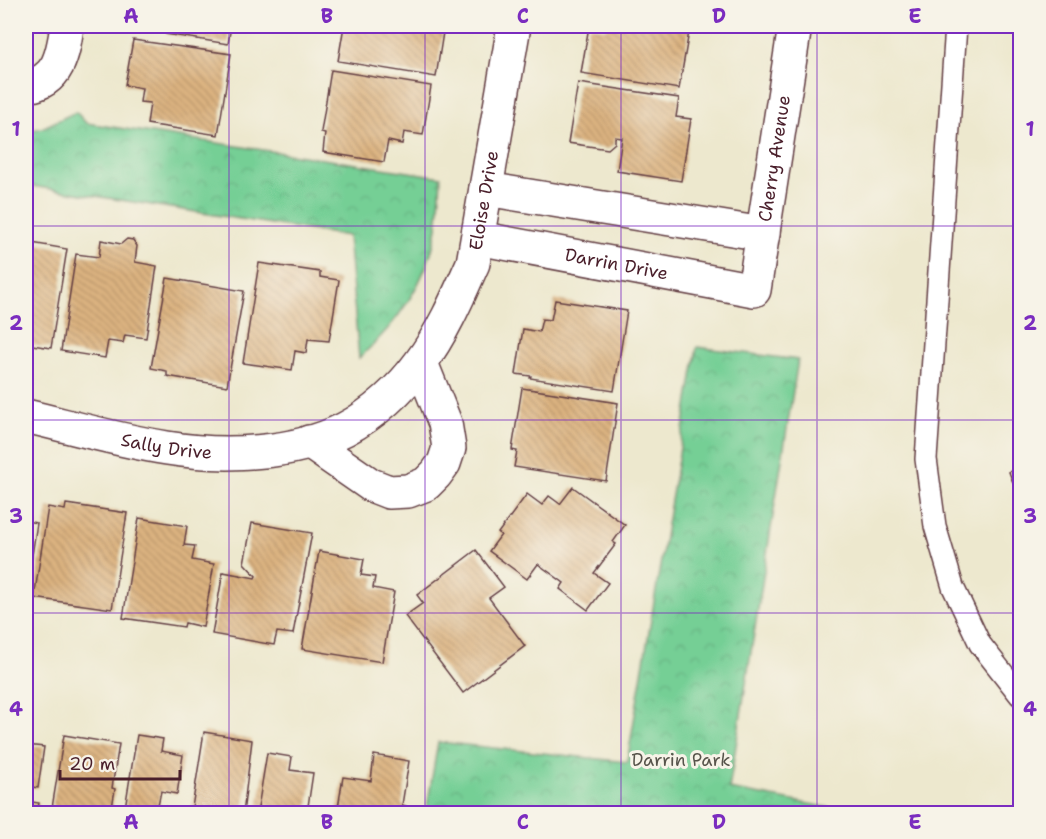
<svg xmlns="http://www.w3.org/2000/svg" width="1046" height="839" font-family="'Shantell Sans',sans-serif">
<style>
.park{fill:url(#park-crowns);stroke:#607760;stroke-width:1.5}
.building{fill:url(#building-back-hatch)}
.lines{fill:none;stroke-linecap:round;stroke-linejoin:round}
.service-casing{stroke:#623d43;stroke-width:24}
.minor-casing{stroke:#623d43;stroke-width:36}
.service{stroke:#fff;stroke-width:21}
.minor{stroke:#fff;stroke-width:33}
.grid{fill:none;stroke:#7b2cbf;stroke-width:1.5;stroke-opacity:0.55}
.labels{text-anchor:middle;stroke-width:6;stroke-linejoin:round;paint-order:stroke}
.street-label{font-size:18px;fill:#4a1f2b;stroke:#f7f3e8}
.park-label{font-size:18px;fill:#57544b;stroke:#f7f3e8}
.neatline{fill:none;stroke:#7b2cbf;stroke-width:2}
.grid-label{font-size:20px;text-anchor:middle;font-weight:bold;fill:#7b2cbf}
</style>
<defs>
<pattern id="park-crowns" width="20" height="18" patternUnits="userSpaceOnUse" patternTransform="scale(1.5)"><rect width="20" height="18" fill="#75cf95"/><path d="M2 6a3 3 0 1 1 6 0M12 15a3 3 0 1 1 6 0" fill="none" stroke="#67b181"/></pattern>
<pattern id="building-back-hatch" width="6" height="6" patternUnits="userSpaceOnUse" patternTransform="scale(1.5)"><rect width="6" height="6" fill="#dcb380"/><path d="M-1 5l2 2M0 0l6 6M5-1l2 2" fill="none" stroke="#b49169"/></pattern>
</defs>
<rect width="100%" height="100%" fill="#f7f3e8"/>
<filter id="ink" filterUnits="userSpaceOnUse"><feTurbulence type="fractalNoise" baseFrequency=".0167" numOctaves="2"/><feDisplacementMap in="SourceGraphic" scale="12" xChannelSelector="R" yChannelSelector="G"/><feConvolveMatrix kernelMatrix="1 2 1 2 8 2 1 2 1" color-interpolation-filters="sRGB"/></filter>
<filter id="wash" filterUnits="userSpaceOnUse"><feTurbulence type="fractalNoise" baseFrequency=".008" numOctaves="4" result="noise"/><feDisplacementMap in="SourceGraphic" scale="24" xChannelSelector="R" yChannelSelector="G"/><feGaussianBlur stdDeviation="1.35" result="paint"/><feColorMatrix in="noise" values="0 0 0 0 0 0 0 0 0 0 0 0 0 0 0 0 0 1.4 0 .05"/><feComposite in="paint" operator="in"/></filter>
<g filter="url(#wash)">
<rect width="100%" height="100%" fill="#ede8ce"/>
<!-- park -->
<g class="park">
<path d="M76,112l10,11 355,54c-1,17 -2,35 -4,51 -9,52 -40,96 -78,130l-11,-122 -322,-51v-54l16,-3z"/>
<path d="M697,347l101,13 -69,429 128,24h-431l12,-71 189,20z"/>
</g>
<g id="blocks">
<!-- building -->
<g class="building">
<path d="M167,26h64l-3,18 -62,-10z"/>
<path d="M344,26h100l-8,51 -98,-16z"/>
<path d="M589,26l17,3v-3h84l-11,63 -98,-16z"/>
<path d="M133,40l98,14 -13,81 -71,-11 3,-21 -10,-1 2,-14 -17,-3z"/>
<path d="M331,70l100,16 -8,49 -19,-3 -2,12 -14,-3 -4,21 -61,-10 2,-19 -4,-1z"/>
<path d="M578,83l101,15 -3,19 15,2 -10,62 -64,-10 5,-33 -7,-1v6l-7,6 -40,-6z"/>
<path d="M127,239l6,1 4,6 -2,16 22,4 -11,72 -21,-3 -2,8 -15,-2 -3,17 -44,-7 15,-97 23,3 2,-17 20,4z"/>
<path d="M26,242l41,7 -16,99 -25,-4z"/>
<path d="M259,263l61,9v5l19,3 -10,61 -21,-2 -2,14 -11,-2 -3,19 -49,-7z"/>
<path d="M167,278l77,13 -17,95 -60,-10v-5l-16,-3z"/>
<path d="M555,300l72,11 -13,80 -84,-13 1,-2 -15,-2 7,-45 16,3 3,-13 9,1z"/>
<path d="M522,388l96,15 -12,78 -92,-14 3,-16 -5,-1z"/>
<path d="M1020,467v34l-11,-29z"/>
<path d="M573,487l52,38 -12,17 3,2 -22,29 14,10 -20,27 -28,-21 4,-6 -26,-19 -11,15 -38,-28 12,-16 -3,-2 29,-39 15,11 7,-9 11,8z"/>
<path d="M66,504l61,9 -15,96 -78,-11 14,-91 17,3z"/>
<path d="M139,518l48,8 -3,19 11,1 -3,14 22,4 -11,63 -18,-4 -1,4 -61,-9z"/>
<path d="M26,521l11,2 -10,65h-1z"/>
<path d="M252,523l60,10 -19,101 -16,-2 -3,13 -62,-11 11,-62 32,6 1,-2 -12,-13z"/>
<path d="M476,550l28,37 -15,11 36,48 -62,47 -58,-77 18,-13 -6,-8z"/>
<path d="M319,551l45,8 -3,16 14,2 -2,11 21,4 -12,70 -80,-13z"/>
<path d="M204,732l48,8 -9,74h-52z"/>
<path d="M64,735l55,9 -7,44 3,1 -4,25h-60z"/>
<path d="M137,735l26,4 -2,12 22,4 -6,39 -16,-3 -3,14 20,4 -1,5h-53z"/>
<path d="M26,745l18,2 -6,41 -12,-2z"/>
<path d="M267,753l25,4 -2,13 23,3 -6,40 -17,-3 -1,4h-32z"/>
<path d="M374,755l35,6 -7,44 4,1 -1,8h-68l6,-37 28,4z"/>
<path d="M26,801l13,2 -2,11h-11z"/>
</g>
</g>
</g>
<g filter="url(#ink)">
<use href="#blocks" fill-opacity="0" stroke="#623d43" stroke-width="1.5"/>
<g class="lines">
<defs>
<path id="service" d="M956,26l-30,433 9,67 18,61 27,57 40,51"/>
<g id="minor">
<path d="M26,86c33,-4 37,-33 41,-60"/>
<path d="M486,189l277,45"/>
<path id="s1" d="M478,238l276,52 41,-264"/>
<path id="s2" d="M26,416c46,11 94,25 141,32 56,9 127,7 178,-19 29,-15 56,-40 75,-66 22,-29 38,-66 53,-100l41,-237"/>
<path d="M309,442l62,43 18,7 19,-1 18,-7 10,-10 8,-11 5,-15 -4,-25 -24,-60"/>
</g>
</defs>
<!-- service casing -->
<use href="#service" class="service-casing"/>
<!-- minor casing -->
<use href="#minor" class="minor-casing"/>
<!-- service -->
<use href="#service" class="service"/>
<!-- minor -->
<use href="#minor" class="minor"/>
</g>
</g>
<!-- grid -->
<path class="grid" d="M229,26v788M425,26v788M621,26v788M817,26v788M26,226h994M26,420h994M26,613h994"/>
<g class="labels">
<!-- street labels -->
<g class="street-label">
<text dy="6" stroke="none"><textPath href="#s1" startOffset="414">Cherry Avenue</textPath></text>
<text dy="6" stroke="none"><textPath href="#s2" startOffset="604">Eloise Drive</textPath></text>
<text dy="6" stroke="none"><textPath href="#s1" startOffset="141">Darrin Drive</textPath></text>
<text dy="6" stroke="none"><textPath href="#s2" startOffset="144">Sally Drive</textPath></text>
</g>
<!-- park labels -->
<g class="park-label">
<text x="681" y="766">Darrin Park</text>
</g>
</g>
<!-- margin -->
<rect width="1046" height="839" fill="none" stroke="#f7f3e8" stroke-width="66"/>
<!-- scale -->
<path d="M60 770v9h120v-9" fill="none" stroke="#4a1f2b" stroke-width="3"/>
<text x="69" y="770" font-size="18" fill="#4a1f2b" stroke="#f7f3e8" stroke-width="4.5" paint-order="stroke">20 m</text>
<rect x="33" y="33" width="980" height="773" class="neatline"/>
<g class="grid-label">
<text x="131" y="23">A</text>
<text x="327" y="23">B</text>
<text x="523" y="23">C</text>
<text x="719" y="23">D</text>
<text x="915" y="23">E</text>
<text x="16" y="136">1</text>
<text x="1030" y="136">1</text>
<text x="16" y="330">2</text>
<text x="1030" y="330">2</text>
<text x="16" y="523">3</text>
<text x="1030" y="523">3</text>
<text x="16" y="716">4</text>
<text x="1030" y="716">4</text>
<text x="131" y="829">A</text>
<text x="327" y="829">B</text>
<text x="523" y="829">C</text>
<text x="719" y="829">D</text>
<text x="915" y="829">E</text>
</g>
</svg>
